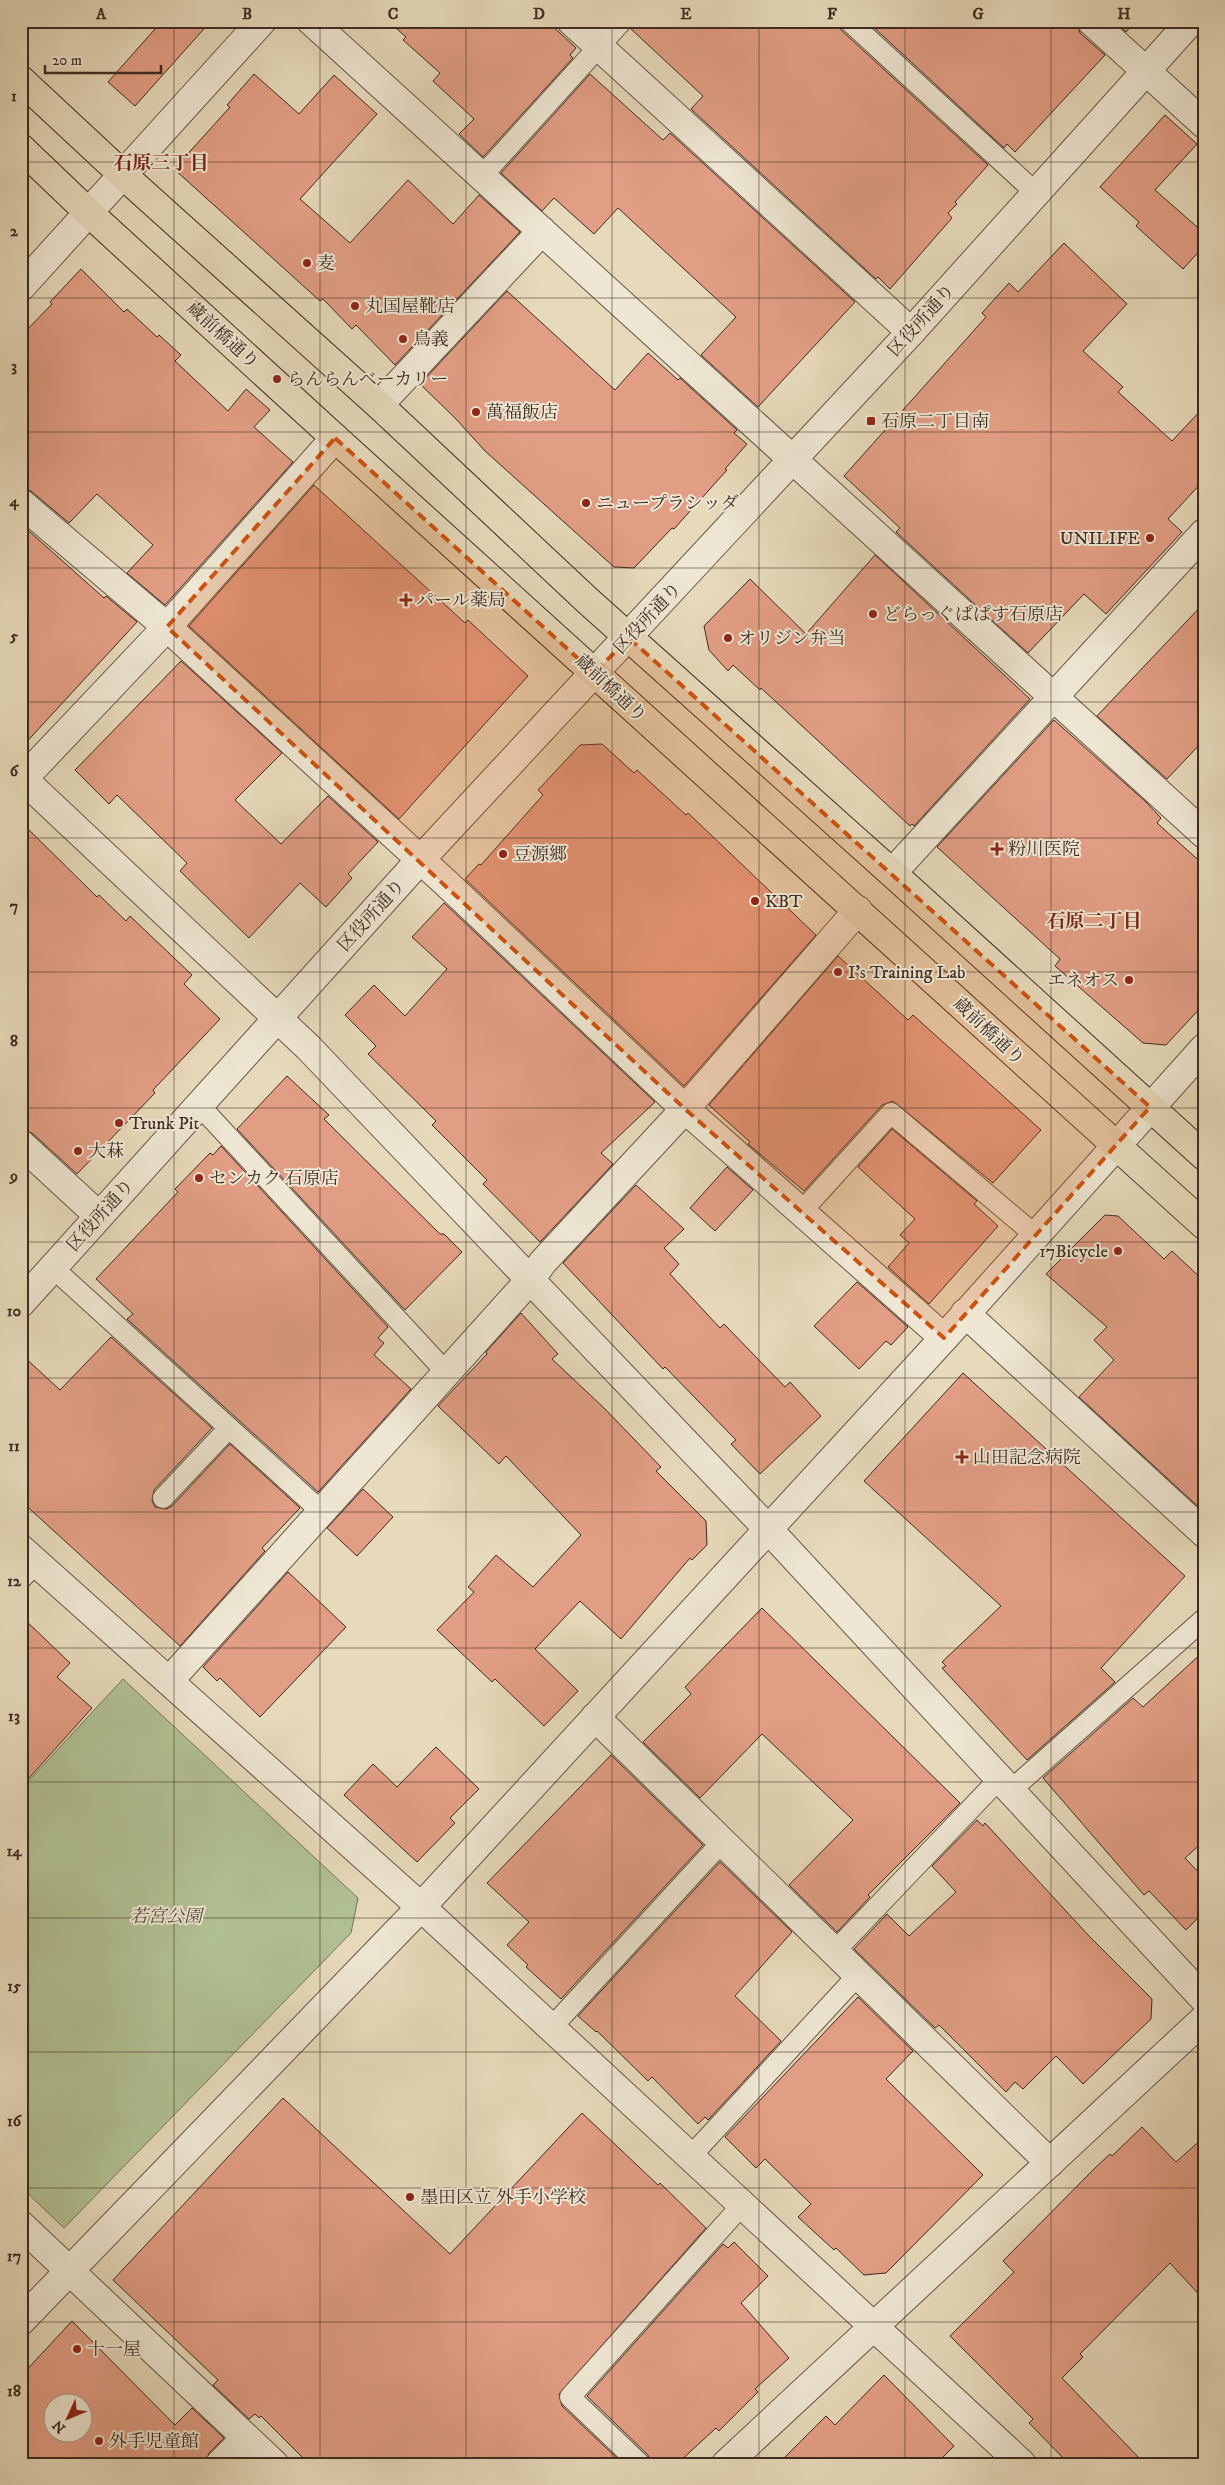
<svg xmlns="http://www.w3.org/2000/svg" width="1225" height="2485" font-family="'IM FELL DW Pica','Noto Serif JP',serif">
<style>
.green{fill:#b1c194;stroke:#78765b}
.building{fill:#e29e84;stroke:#3e2b22;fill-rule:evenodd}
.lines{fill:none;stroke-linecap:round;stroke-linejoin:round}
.service-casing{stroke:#685748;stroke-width:22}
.minor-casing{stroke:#685748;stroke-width:30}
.tertiary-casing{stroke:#685748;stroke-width:30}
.primary-casing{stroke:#3e2b22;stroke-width:30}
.service{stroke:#efe7d3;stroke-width:20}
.minor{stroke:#efe7d3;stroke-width:28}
.tertiary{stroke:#efe7d3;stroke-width:28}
.primary{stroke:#e7dabb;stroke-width:28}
.marked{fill:#ce520f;fill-opacity:0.2;stroke:#ce520f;stroke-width:4;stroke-dasharray:10 6;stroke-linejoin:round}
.grid{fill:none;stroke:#3e2b22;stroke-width:1;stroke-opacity:0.55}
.poi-dot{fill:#8f2418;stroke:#efe7d3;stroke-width:2}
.labels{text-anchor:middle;stroke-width:4;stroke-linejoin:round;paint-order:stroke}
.poi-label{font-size:18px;fill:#3e2b22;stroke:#efe7d3;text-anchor:start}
.street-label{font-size:18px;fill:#3e2b22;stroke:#efe7d3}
.park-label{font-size:18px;font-style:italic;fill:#554939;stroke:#efe7d3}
.neighbourhood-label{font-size:19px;font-weight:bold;fill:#7a1f14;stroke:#efe7d3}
.neatline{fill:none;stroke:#3e2b22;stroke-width:2}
.grid-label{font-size:16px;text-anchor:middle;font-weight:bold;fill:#3e2b22}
</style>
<rect width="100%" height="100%" fill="#e7dabb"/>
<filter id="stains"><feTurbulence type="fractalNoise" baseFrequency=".004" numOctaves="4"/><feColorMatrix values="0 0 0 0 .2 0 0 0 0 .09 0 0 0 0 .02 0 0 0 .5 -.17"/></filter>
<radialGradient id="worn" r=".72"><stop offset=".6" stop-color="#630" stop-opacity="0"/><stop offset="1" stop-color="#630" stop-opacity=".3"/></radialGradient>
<!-- green -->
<path class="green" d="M123,1679l235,219 -7,35 -287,295 -43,-41v-398z"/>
<!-- building -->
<g class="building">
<path d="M162,21h49l-76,85 -27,-24z"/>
<path d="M388,21h159l29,27 -6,7 3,3 -90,99 -24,-23 15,-15 -41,-38 7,-8 -37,-33 3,-3z"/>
<path d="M634,21h203l4,9 147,135 -33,37 2,2 -9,9 4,5 -62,71 -12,-12 -2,2 -185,-170 12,-13 -72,-67z"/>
<path d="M867,21h209l4,12 25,22 -90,97 -8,-8 -3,4z"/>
<path d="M1114,21h21l-9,11z"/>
<path d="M254,74l45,40 35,-39 43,39 -77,85 50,44 58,-63 45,44 26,-29 41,37 -125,133 -39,-40 -4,4 -29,-30 -3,2 -146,-132 56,-62 -3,-2z"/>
<path d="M590,74l73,66 7,-7 185,169 -97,105 -57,-52 35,-38 -118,-109 -24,26 -40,-36 -12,13 -41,-38z"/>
<path d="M1165,115l32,29 -42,46 49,43v13l-21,23 -47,-43 3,-4 -39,-35z"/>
<path d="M1064,243l63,61 -44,47 40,36 -5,5 54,49 32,-34v73l-36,39 14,13 -76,82 -22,-20 -56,59 -132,-121 4,-4 -56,-52 142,-159 -4,-4 27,-30 9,9z"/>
<path d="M81,269l43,43 3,-3 30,28 2,-2 22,20 -6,6 53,50 18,-22 24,21 -16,17 39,35 -128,143 -38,-32 26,-28 -56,-51 -28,29 -38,-32 -10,-3v-152l31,-32 -2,-2z"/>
<path d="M507,291l108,99 33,-37 30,27 2,-2 57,52 -3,3 13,11 -22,25 2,1 -53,59 -2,-1 -38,40 -20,-1 -129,-116 -30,-33 -35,-34z"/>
<path d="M314,485l151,138 3,-3 60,56 -129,143 -210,-193z"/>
<path d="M21,524l83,74 2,-2 31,26 -116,126z"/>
<path d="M875,555l155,144 -116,127 -2,-2 -2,2 -149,-138 -1,2 -27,-25 -5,6 -19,-21 -5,-24 46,-47 56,55z"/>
<path d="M1204,603v137l-37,39 -70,-63z"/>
<path d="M181,661l101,92 -47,47 46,44 47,-48 50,46 -30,32 4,4 -26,29 -26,-24 -51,55 -69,-67 7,-8 -70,-68 -8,9 -34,-34z"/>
<path d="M1054,720l92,82 15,16 -4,5 47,42v139l-38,41 -23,-2 -88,-77 5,-7 -123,-112z"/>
<path d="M602,744l32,29 3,-3 49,45 2,-2 128,122 -132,151 -219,-207 14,-15 2,1 62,-70 -5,-5 42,-45z"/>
<path d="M21,822l76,75 2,-2 27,26 4,-5 62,59 -8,9 36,35 -67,71 2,3 -78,81 -45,-41 -11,-4z"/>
<path d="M444,903l211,199 -54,51 12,11 -73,78 -57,-58 4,-4 -55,-55 4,-4 -68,-67 8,-8 -31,-31 29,-30 31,31 42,-47 -35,-32z"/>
<path d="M838,956l70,64 5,-5 128,115 -48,53 -100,-82 -11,4 -78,86 -56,-47 2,-2 -41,-37z"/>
<path d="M287,1076l42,39 -5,4 116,115h4l18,18 -57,58 -168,-181z"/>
<path d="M892,1129l85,72 -3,3 24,22 -69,78 -41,-37 21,-24 -9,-8 15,-16 -57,-52z"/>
<path d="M221,1146l167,181 -10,11 6,5 -10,12 37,34 -93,103 -191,-173 6,-5 -37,-35 82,-87 -3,-3 35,-36 3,2z"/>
<path d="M727,1167l26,23 -38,41 -25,-23z"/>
<path d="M636,1185l48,44 -20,19 15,16 -9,10 50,54 4,-4 61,63 5,-5 31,34 -61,58 -29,-30 5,-4 -71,-73 -2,2 -100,-106z"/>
<path d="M1105,1215l13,1 46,43 8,-8 32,30v231l-125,-115 35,-37 -20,-20 13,-13 -61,-53z"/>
<path d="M857,1282l51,45 -17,18 -5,-4 -27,28 -45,-43z"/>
<path d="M521,1313l37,41 -6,5 52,49 57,59 -5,4 50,50 1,24 -15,15 -2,-2 -69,81 -41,-38 -45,48 43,42 -34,35 -49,-47 -3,3 -55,-52 37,-38 -6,-5 28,-32 37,32 48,-52 -75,-79 -7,8 -61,-58 49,-52 -1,-2z"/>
<path d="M111,1337l101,91 -58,62 -2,11 3,6 11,2 6,-3 58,-62 70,64 -38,40 3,3 -85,95 -159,-145v-147l39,36z"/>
<path d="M963,1373l222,203 -84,92 14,14 -88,78 -85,-92 4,-2 -4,-4 59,-56 -137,-125z"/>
<path d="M363,1489l30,28 -36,39 -30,-28z"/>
<path d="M288,1572l58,55 -86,90 -40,-39 -3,3 -14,-14z"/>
<path d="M762,1608l198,195 -92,92 2,2 -33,35 -48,-47 64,-65 -91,-86 -62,64 -57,-56 48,-48 -6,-7z"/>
<path d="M21,1616l49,47 -13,14 35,31 -71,79z"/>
<path d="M1204,1651v190l-19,17 19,20v34l-18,18 -37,-39 -5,4 -101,-117 90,-80 10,9z"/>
<path d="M436,1747l43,42 -29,29 5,5 -38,39 -73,-67 29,-31 24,23z"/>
<path d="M611,1755l92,90 -142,154 -35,-32 2,-2 -21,-20 22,-23 -42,-39z"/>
<path d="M977,1820l6,6 2,-3 104,113 63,63 -1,20 -68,65 -27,-28 -33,33 -8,-7 -9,10 -67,-67 -4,3 -81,-79 33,-35 22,22 47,-44 -24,-26z"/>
<path d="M720,1862l72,70 -57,64 46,45 -73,79 -3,-3 -7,7 -46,-47 -4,4 -51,-50 -1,1 -18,-16z"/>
<path d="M858,1997l55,54 -27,28 97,96 -97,98 -22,2 -28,-27 -2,2 -36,-33 13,-13 -46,-45 -9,9 -31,-31z"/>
<path d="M283,2098l167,156 132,-141 76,72 2,-2 46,45 -147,166 3,12 61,58h-314l-48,-48 -2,2 -4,-4 -6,5 -36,-34 5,-5 -105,-100z"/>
<path d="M1142,2127l34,35 28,-25v163l-34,-37 -90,91 3,3 -21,21 83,86h-76l-40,-41 4,-4 -83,-83 64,-64 -11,-11 91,-92 16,-15 2,2z"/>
<path d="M734,2242l34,34 -27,27 48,55 -34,31 3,3 -39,39 -3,-3 -39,36h-25l-4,-9 -61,-59 136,-152 5,4z"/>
<path d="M72,2321l103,104 17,-17 32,30 -15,15 -4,11h-184v-88zM52,2402h30v30h-30z"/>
<path d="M884,2375l70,71 -18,18h-158l48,-48 9,9z"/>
</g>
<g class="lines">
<defs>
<g id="service">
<path d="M849,21l188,173"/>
<path d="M482,176l140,-155"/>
<path d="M199,1105l247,267"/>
<path d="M801,1212l90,-99 144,122"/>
<path d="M53,1268l269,244"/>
<path d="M163,1498l66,-70"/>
<path d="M21,1579l16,-17"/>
<path d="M1011,1790l193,-171"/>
<path d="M834,1952l166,-174"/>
<path d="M551,2028l171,-186"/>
<path d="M690,2157l168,-182"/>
<path d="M640,2464l-70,-67 172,-192"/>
</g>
<g id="minor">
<path d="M311,21l893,813"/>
<path d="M571,21l340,311"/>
<path d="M1091,21l113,103"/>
<path d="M21,287l241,-266"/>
<path d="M379,405l163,-174"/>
<path d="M21,503l146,124 279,256 239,226 259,229"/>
<path d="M21,781l146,-154 168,-189"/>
<path d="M892,873l312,-340"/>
<path d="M21,1144l78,72"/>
<path d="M21,1303l399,-443 491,-528 280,-311"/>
<path d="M965,1313l239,220"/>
<path d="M169,1681l361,-401 13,-18 142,-153 173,-199"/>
<path d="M595,1717l455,446"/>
<path d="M21,2225l253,239"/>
<path d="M21,2321l400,-414 523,-569 260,-290"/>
<path d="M220,2464l26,-26"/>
<path d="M726,2464l478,-445"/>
</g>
<g id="tertiary">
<path d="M21,777l287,270 460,482 436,470"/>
<path d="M21,1549l400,358 601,557"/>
</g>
<g id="primary">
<path d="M21,80l102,95 256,230 209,196 304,272 312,283"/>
<path d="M21,148l67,64 247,226 869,787"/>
</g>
</defs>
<!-- service casing -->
<use href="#service" class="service-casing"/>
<!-- minor casing -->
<use href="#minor" class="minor-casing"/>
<!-- tertiary casing -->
<use href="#tertiary" class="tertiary-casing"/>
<!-- primary casing -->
<use href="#primary" class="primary-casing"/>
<!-- service -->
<use href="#service" class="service"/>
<!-- minor -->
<use href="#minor" class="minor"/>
<!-- tertiary -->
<use href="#tertiary" class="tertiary"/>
<!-- primary -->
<use href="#primary" class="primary"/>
</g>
<!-- marked area -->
<path class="marked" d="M335,438l259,235 35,-35 521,469 -206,231 -259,-229 -518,-482z"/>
<!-- grid -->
<path class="grid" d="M174,21v2443M320,21v2443M466,21v2443M612,21v2443M759,21v2443M905,21v2443M1051,21v2443M21,162h1183M21,298h1183M21,432h1183M21,568h1183M21,702h1183M21,838h1183M21,972h1183M21,1108h1183M21,1242h1183M21,1378h1183M21,1512h1183M21,1648h1183M21,1782h1183M21,1918h1183M21,2052h1183M21,2188h1183M21,2322h1183"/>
<!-- markers -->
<g class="poi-dot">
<circle cx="307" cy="263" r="5"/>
<circle cx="355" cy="306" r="5"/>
<circle cx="403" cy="339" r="5"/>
<circle cx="277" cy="379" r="5"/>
<circle cx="476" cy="412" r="5"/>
<rect x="866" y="416" width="10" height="10" rx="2.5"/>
<circle cx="586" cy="503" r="5"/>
<circle cx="1150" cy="538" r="5"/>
<path d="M403.5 592.5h5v5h5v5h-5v5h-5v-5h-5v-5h5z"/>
<circle cx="873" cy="614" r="5"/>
<circle cx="728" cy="638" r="5"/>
<path d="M994.5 841.5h5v5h5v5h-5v5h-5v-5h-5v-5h5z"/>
<circle cx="503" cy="854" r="5"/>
<circle cx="755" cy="901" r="5"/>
<circle cx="838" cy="972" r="5"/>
<circle cx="1129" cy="980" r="5"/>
<circle cx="119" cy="1123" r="5"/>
<circle cx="78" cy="1151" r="5"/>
<circle cx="199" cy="1178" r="5"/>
<circle cx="1118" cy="1251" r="5"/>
<path d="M959.5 1449.5h5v5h5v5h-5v5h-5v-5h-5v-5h5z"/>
<circle cx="410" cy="2197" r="5"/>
<circle cx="77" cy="2349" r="5"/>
<circle cx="99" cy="2441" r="5"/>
</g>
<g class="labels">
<!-- poi labels -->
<g class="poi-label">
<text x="317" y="269">麦</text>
<text x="365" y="312">丸国屋靴店</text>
<text x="413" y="345">鳥義</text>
<text x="287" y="385">らんらんベーカリー</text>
<text x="486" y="418">萬福飯店</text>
<text x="881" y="427">石原二丁目南</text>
<text x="596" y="509">ニュープラシッダ</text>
<text x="1140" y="544" text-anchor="end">UNILIFE</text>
<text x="416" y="606">パール薬局</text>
<text x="883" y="620">どらっぐぱぱす石原店</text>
<text x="738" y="644">オリジン弁当</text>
<text x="1008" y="855">粉川医院</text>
<text x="513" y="860">豆源郷</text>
<text x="765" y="907">KBT</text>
<text x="848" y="978">I's Training Lab</text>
<text x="1119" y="986" text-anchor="end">エネオス</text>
<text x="129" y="1129">Trunk Pit</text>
<text x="88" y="1157">大菻</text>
<text x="209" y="1184">センカク 石原店</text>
<text x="1108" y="1257" text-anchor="end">17Bicycle</text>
<text x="973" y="1463">山田記念病院</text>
<text x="420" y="2203">墨田区立 外手小学校</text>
<text x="87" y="2355">十一屋</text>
<text x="109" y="2447">外手児童館</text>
</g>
<!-- street labels -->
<g class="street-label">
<text transform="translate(921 320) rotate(-48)" y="6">区役所通り</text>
<text transform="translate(223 335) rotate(42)" y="6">蔵前橋通り</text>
<text transform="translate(647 618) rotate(-47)" y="6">区役所通り</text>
<text transform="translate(611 688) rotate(43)" y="6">蔵前橋通り</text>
<text transform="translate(371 915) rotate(-48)" y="6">区役所通り</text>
<text transform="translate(989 1031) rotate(43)" y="6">蔵前橋通り</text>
<text transform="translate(100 1215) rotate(-48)" y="6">区役所通り</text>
</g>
<!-- park labels -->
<g class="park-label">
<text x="166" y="1922">若宮公園</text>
</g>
<!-- neighbourhood labels -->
<g class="neighbourhood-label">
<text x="161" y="169">石原三丁目</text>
<text x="1094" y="927">石原二丁目</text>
</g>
</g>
<!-- margin -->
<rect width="1225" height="2485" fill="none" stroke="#e7dabb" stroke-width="55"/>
<!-- north arrow -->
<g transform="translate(68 2418) rotate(226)"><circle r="24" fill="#efe7d3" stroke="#a89c8c"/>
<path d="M0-4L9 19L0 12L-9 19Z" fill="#8f2418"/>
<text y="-8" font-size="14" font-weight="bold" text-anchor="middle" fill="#3e2b22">N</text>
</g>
<!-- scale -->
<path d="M45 65v8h116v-8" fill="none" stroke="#3e2b22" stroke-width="2.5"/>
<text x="52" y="65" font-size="15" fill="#3e2b22" stroke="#efe7d3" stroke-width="4" paint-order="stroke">20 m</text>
<rect x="28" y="28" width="1170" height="2430" class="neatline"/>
<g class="grid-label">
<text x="101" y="19">A</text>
<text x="247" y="19">B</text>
<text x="393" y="19">C</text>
<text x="539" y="19">D</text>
<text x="686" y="19">E</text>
<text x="832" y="19">F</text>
<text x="978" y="19">G</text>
<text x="1124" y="19">H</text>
<text x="14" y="101">1</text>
<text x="14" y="236">2</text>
<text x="14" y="371">3</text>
<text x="14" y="506">4</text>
<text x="14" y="641">5</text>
<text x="14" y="776">6</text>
<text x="14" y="911">7</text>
<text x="14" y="1046">8</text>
<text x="14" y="1181">9</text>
<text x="14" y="1316">10</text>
<text x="14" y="1451">11</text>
<text x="14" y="1586">12</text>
<text x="14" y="1721">13</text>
<text x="14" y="1856">14</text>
<text x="14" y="1991">15</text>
<text x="14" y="2126">16</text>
<text x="14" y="2261">17</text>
<text x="14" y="2396">18</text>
</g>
<rect width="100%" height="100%" filter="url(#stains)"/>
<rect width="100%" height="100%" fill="url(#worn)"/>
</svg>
